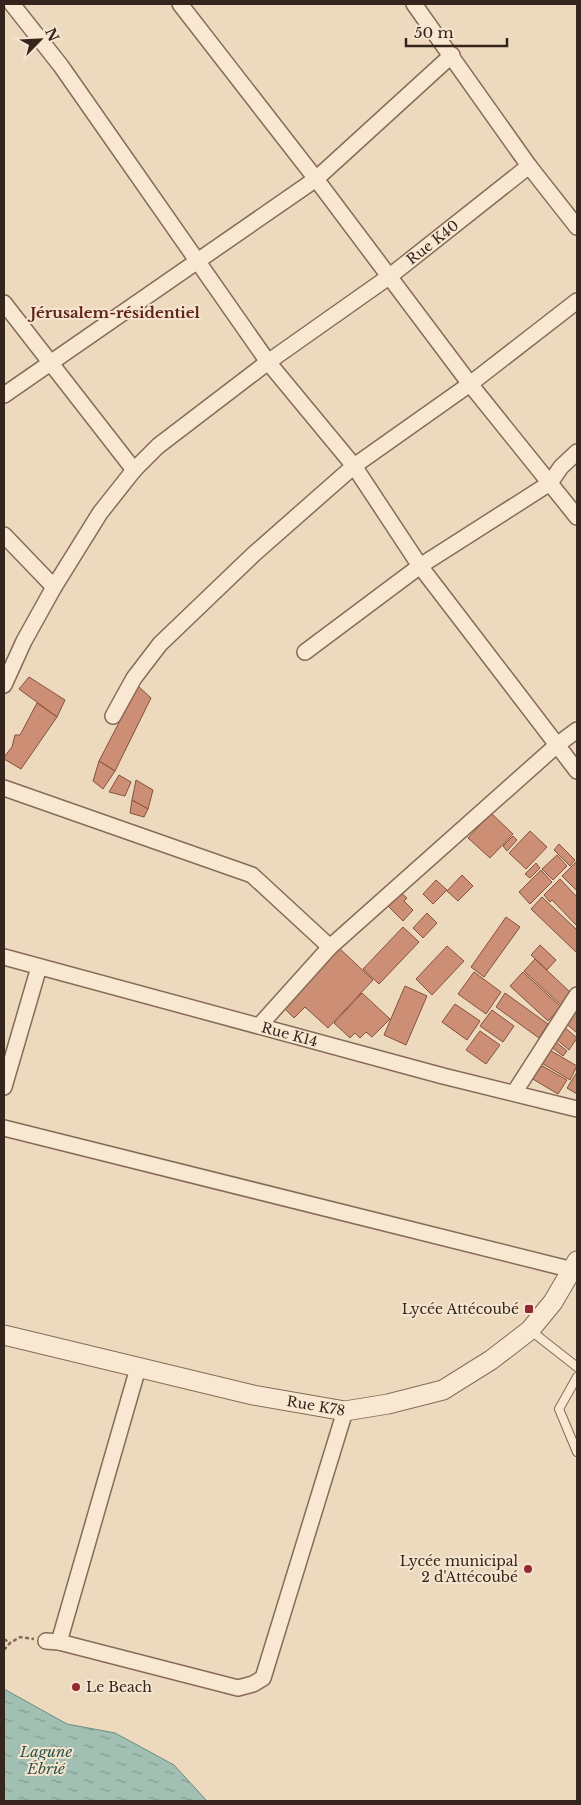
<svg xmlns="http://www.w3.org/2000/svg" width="581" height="1805" font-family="'Libre Baskerville',serif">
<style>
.water{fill:url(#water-ripples);stroke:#698c80}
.building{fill:#cc8e74;stroke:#85513d}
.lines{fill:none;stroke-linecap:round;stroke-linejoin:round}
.service-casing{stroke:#866b57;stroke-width:10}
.minor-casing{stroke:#866b57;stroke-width:18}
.tertiary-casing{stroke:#866b57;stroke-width:21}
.path{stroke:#866b57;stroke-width:2.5;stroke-dasharray:4 2.5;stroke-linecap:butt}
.service{stroke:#f8e8d1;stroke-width:8}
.minor{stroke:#f8e8d1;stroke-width:15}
.tertiary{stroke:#f8e8d1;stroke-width:19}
.poi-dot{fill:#942734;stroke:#f5e5ce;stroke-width:2}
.labels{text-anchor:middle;stroke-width:4;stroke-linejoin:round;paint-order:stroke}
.street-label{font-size:14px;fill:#35251c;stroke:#f5e5ce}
.poi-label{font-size:14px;fill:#35251c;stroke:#f5e5ce;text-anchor:end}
.neighbourhood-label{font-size:15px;font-weight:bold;fill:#61221b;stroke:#f5e5ce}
.water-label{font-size:15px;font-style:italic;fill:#2b554d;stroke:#f5e5ce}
</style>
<defs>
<pattern id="water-ripples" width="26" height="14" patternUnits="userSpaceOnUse" patternTransform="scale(1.25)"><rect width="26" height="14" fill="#a2bfb3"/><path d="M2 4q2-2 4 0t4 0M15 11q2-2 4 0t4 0" fill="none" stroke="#859b91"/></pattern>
</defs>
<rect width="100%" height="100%" fill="#eddabe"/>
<!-- water -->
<path class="water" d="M4,1689l63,35 48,9 59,32 33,36h-203z"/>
<!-- building -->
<g class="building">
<path d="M29,677l36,23 -8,17 -38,-28z"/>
<path d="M138,686l13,12 -36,73 -16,-10z"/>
<path d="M37,703l20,14 -36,52 -17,-10v-2l8,-10 3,-12h5z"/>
<path d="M99,761l16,10 -12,18 -10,-8z"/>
<path d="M119,775l12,7 -6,14 -16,-4z"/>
<path d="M136,780l17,10 -5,19 -16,-9z"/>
<path d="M132,800l16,9 -4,8 -14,-4z"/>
<path d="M491,813l22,21 -23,24 -22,-20z"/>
<path d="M530,831l17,16 -21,22 -17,-16z"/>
<path d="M513,836l4,4 -10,11 -4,-5z"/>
<path d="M559,844l16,16 -5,6 -16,-16z"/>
<path d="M557,855l10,11 -14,14 -11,-11z"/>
<path d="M577,861v30l-15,-15z"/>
<path d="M536,863l4,5 -10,10 -5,-4z"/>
<path d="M541,870l11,12 -22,22 -11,-12z"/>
<path d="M462,875l11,11 -15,15 -11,-10z"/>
<path d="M560,879l17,18v29l-25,-26 -2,2 -6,-7z"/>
<path d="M436,880l11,10 -14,14 -10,-10z"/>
<path d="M401,893l6,5 -3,3 9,9 -10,11 -15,-15z"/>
<path d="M542,897l35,33v23l-46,-44z"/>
<path d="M427,913l10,10 -14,15 -10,-10z"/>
<path d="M506,917l14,10 -36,50 -13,-10z"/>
<path d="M403,927l16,15 -40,42 -16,-15z"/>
<path d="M540,945l16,15 -9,10 -16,-15z"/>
<path d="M447,946l17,15 -32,34 -16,-16z"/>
<path d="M339,948l34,32 -45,48 -23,-21 -11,11 -11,-11z"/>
<path d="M535,959l36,34 -10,12 -37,-34z"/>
<path d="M474,972l27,20 -15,22 -28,-20z"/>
<path d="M523,972l38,35 -13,14 -38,-35z"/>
<path d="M405,986l22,10 -21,49 -22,-10z"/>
<path d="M362,993l28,26 -18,18 -6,-5 -6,6 -5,-5 -5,5 -16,-15z"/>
<path d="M505,993l43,31 -9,14 -43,-31z"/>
<path d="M455,1004l25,17 -13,19 -25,-18z"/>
<path d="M577,1006v27l-15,-13z"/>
<path d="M492,1010l22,16 -11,16 -23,-16z"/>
<path d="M563,1026l14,12 -8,12 -15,-13z"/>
<path d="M480,1031l20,14 -14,19 -20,-14z"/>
<path d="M555,1041l12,10 -4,5 -13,-10z"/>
<path d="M548,1049l29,17 -7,14 -30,-18z"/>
<path d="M539,1064l28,16 -9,14 -27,-16z"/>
<path d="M577,1072v22l-10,-6z"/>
</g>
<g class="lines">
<defs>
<g id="service">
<path d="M530,1330l47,37"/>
<path d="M577,1377l-18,32 18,43"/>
</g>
<g id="minor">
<path d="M12,4l49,62 207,296 86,104 66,100 157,205"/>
<path d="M180,4l136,175 154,205 107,133"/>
<path d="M414,4l115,162"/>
<path d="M4,303l130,167"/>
<path d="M4,395l312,-216 136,-124"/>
<path d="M4,535l50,52"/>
<path d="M305,652l115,-86 130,-83 11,-16 16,-15"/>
<path id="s1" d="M4,685l20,-44 30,-54 46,-74 34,-43 24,-24 110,-84 122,-86 139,-110 48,61"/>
<path d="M113,716l21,-38 26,-34 95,-91 99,-87 116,-82 107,-83"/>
<path d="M4,788l248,87 78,72"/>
<path id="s2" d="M4,957l439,119 134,33"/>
<path d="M259,1026l71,-79 227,-202 20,-15"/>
<path d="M4,1087l35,-120"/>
<path d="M514,1093l63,-98"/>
<path d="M4,1128l569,142"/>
<path d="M46,1641l13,1 79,-274"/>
<path d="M59,1642l179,46 15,-4 10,-6 82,-267"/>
</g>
<g id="tertiary">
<path id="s3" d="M4,1335l249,60 92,16 43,-7 55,-14 48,-30 39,-30 23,-28 24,-41"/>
</g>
</defs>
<!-- service casing -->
<use href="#service" class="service-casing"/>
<!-- minor casing -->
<use href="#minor" class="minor-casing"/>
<!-- tertiary casing -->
<use href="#tertiary" class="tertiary-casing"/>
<!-- path -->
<g class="path">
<path d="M4,1639l6,4"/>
<path d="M4,1650l6,-7 10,-6 14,2"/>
</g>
<!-- service -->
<use href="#service" class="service"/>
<!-- minor -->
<use href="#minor" class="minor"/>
<!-- tertiary -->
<use href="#tertiary" class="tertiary"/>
</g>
<!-- markers -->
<g class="poi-dot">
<rect x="524" y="1304" width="10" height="10" rx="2.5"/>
<circle cx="528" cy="1569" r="5"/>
<circle cx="76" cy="1687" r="5"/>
</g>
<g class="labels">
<!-- street labels -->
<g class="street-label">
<text dy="5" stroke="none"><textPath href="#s1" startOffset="628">Rue K40</textPath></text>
<text dy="5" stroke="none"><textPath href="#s2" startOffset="296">Rue K14</textPath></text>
<text dy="5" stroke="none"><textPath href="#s3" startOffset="320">Rue K78</textPath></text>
</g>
<!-- poi labels -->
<g class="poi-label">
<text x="519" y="1314">Lycée Attécoubé</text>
<text x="518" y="1566">Lycée municipal<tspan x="518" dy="16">2 d'Attécoubé</tspan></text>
<text x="86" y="1692" text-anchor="start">Le Beach</text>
</g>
<!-- neighbourhood labels -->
<g class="neighbourhood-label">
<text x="115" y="318">Jérusalem-résidentiel</text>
</g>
<!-- water labels -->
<g class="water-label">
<text x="46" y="1757">Lagune<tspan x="46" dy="17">Ébrié</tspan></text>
</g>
</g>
<!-- border -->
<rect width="581" height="1805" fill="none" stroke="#35251c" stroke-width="10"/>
<!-- north arrow -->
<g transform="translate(40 40) rotate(66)" stroke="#f5e5ce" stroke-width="4" paint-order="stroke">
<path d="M0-4L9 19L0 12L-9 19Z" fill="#35251c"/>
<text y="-8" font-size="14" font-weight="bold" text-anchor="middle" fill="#35251c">N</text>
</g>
<!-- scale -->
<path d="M406 38v8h101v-8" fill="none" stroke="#35251c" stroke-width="2.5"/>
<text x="414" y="38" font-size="15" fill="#35251c" stroke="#f5e5ce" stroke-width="4" paint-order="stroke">50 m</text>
</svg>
